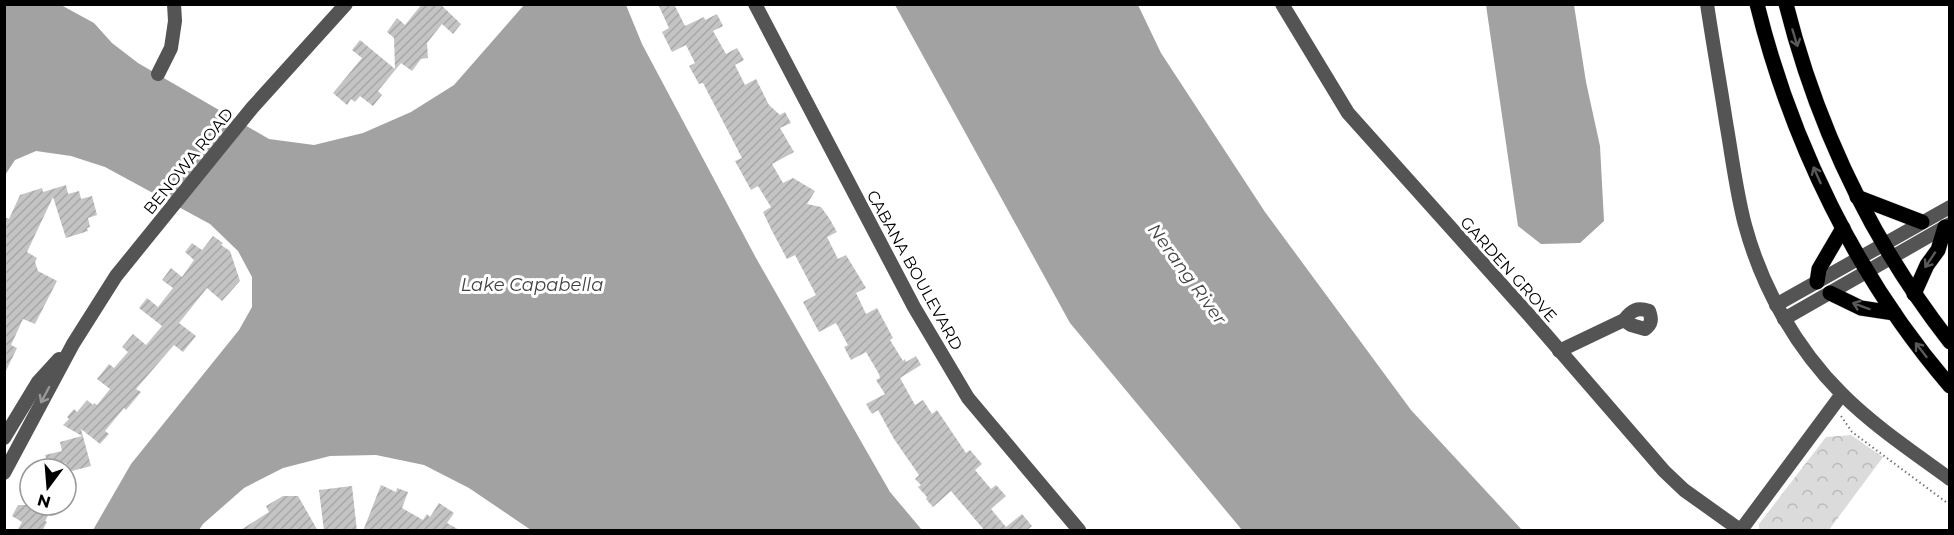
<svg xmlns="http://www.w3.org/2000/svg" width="1954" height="535" font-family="Montserrat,sans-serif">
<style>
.park{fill:url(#park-crowns)}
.water{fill:#a2a2a2}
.building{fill:url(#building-hatch)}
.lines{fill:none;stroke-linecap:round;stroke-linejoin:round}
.major-casing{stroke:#dbdbdb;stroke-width:16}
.path{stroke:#767676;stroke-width:2;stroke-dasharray:1.5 3;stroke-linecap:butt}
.minor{stroke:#545454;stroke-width:14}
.major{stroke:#000;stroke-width:15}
.oneway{stroke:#595959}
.oneway2{stroke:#989898}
.labels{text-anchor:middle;stroke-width:6;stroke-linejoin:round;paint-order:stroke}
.street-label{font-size:16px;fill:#000;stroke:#fff}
.water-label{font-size:18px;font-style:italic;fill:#434343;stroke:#fff}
</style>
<defs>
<pattern id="park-crowns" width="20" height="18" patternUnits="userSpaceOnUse" patternTransform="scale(1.5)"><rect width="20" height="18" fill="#dbdbdb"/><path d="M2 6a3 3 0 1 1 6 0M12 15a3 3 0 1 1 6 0" fill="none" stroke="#bababa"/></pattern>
<pattern id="building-hatch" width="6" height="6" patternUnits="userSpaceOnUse" patternTransform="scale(1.5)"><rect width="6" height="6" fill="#c4c4c4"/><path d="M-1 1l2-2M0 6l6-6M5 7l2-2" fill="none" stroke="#a7a7a7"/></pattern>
</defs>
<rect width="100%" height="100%" fill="#fff"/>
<!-- park -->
<path class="park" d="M1851,435l32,22 -54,73h-70v-6l67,-87z"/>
<!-- water -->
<g class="water">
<path d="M5,5h56l33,18 18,20 26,20 131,76 45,6 49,-12 48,-21 43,-27 70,-80h102l16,39 114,214 134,234 32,38h-391l-62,-42 -45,-23 -48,-10 -46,1 -47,12 -39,20 -41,36 -4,6h-106l38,-66 108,-134 13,-23v-30l-14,-26 -28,-27 -105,-57 -34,-11 -35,-5 -21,9 -10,15z"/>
<path d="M895,5h243l23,48 104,159 146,198 111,120h-280l-172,-207z"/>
<path d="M1486,5h88l12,77 14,64 4,75 -24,22 -39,1 -23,-18z"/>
</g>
<!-- building -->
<g class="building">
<path d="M422,4h18l21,20 -8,10 -11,-10 -15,19 1,15 -7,1 -9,12 -11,-8 -23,28 4,4 -9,11 -13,-10 -5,6 -4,-3 -4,6 -14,-12 29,-35 -10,-8 8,-10 35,29 -1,-31 -7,-6 10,-14 8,7z"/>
<path d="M658,4h16l11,22 19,-9 1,3 12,-6 6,12 -10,5 13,23 11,-6 7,12 -9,5 10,20 11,-6 13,26 11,10 5,-3 6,11 -11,5 14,24 -22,12 11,19 10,-5 22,13 -8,13 14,3 8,11 8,14 -10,5 11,22 8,-4 20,33 -10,5 10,21 11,-6 16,30 -3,2 13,21 2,-2 1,3 10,-6 5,9 -21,13 15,27 8,-5 9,14 5,-4 29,43 4,-3 12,14 -7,6 16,19 5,-4 10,11 -15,13 15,18 16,-13 10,12 -6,5h-41l-34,-40 -18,16 -7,-8 1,-2 -9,-10 3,-2 -6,-6 4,-4 -25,-36 -16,-29 -6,4 -6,-10 19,-10 -9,-14 4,-2 -1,-4 -13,-22 -15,8 -7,-13 4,-2 -12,-22 -17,9 -16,-30 13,-7 -21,-40 -8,4 -15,-28 -9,-19 8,-5 -13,-21 -7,4 -16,-29 7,-3 -39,-75 -4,1 -10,-18 6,-3 -9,-18 -14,7 -10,-20 7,-4z"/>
<path d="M66,185l2,9 11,-3 2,8 11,-3 5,19 -9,3 2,9 -3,1 1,3 -22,7 -13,-41 -26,55 10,6 -2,4 3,9 19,10 -22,43 -12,-5 -12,26 6,3 -13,27v-158l5,2 11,-24 22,-7 1,4z"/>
<path d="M213,236l10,7 -2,2 9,6 10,30 -18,20 -15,-13 -28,35 17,13 -13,16 -9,-7 -38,44 5,3 -15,18 -2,-2 -19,23 4,3 -9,10 -19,-15 10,37 -23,6 -2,-9 -17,5 -4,-13 17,-4 -2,-9 22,-6 -19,-11 6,-6 -2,-2 7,-8 3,3 10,-12 6,5 1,-2 3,2 13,-16 -13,-10 12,-15 5,4 14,-16 -6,-5 11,-13 13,11 16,-19 -23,-18 8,-10 11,9 15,-19 -11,-8 9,-12 11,9 12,-17 -9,-8 7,-9 10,7z"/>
<path d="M381,485l15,7 1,-4 11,4 -6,16 21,12 4,-6 3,3 9,-14 15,10 -7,10 14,8h-98z"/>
<path d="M352,486l5,45h-33l-5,-41z"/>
<path d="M283,496h15l20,35h-79l30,-19 -3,-6z"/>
<path d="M18,505h36l-9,16 2,1 -5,9h-25l5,-9 -10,-6z"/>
</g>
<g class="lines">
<defs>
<g id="major">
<path d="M1757,4c34,138 100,274 193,382"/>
<path d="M1786,4c31,123 86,238 164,338"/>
<path d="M1857,197l65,25"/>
<path d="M1817,282l2,-13 24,-41"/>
<path d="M1830,293l31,15 33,5"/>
<path d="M1914,294l13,-29 11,-15 7,-23"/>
</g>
</defs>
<!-- major casing -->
<use href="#major" class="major-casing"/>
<!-- path -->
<path class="path" d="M1841,416l11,16 98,73"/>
<!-- minor -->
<g class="minor">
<path d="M755,4l159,303 54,91 111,132"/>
<path d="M1282,4l66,109 181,202 135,156 20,19 56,40"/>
<path d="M1707,4c6,40 13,79 19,118 6,34 10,69 19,103 17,63 51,123 97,169 32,32 71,58 108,85"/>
<path d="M158,74l13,-26 4,-27 -1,-17"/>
<path d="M1776,305l174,-98"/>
<path d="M1784,319l166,-95"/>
<path d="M1559,351l65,-31c8,-10 13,-13 25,-9 3,8 3,13 -4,18l-14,-4 -7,-5"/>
<path d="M4,438l34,-56 21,-23"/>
<path d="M4,473l69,-129 43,-68 136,-168 94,-104"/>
<path d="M1741,530l101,-136"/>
</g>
<!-- major -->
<use href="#major" class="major"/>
</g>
<!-- one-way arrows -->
<defs><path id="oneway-shaft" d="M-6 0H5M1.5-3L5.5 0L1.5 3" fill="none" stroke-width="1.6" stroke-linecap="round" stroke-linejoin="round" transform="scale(1.5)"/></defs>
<g class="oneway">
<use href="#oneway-shaft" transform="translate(1795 38) rotate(73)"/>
<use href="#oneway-shaft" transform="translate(1817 175) rotate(-114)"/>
<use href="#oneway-shaft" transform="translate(1930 260) rotate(124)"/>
<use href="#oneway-shaft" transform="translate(1861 306) rotate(-160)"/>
<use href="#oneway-shaft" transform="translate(1921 350) rotate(-128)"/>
</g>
<use class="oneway2" href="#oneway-shaft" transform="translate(45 395) rotate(118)"/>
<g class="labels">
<!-- street labels -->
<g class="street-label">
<text transform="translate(188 161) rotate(-51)" y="6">BENOWA ROAD</text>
<text transform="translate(1509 269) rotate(48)" y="6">GARDEN GROVE</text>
<text transform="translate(915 270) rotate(61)" y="6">CABANA BOULEVARD</text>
</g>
<!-- water labels -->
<g class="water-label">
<text transform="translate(1187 274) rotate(54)" y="6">Nerang River</text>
<text x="532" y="291">Lake Capabella</text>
</g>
</g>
<!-- border -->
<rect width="1954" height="535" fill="none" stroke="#000000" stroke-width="12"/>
<!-- north arrow -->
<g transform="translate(48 487) rotate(196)"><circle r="28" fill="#ffffff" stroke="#999999" stroke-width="1.5"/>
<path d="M0-4.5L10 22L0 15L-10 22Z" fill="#000000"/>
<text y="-9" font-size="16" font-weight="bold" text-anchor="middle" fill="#000000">N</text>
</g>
</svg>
